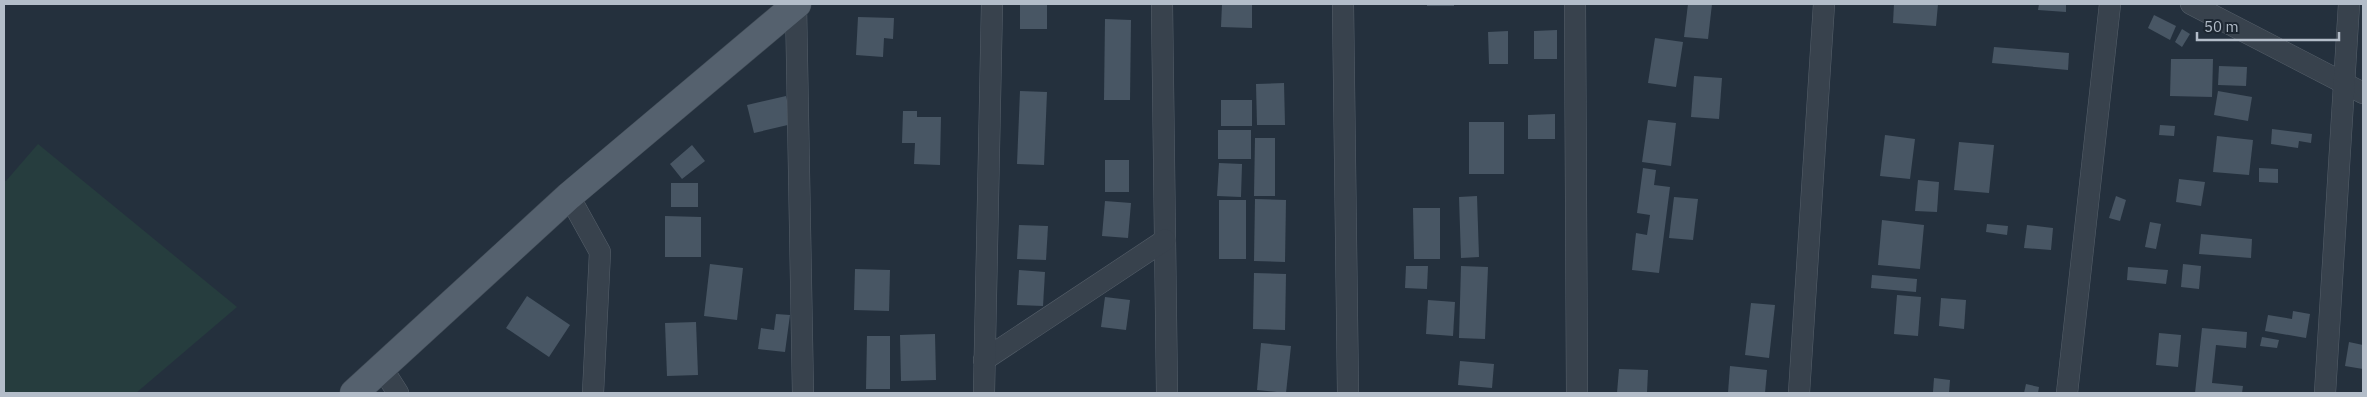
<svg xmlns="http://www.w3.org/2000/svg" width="2367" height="397" font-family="'IBM Plex Sans',sans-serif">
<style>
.pitch{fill:#263d3e}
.building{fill:#485664}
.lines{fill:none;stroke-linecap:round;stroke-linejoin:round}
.minor-casing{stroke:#56606b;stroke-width:22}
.major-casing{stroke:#414b56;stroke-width:29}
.minor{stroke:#38424d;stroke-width:21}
.major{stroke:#55616e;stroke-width:28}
</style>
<rect width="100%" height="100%" fill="#24303d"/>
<!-- pitch -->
<path class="pitch" d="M38,144l199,163 -101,86h-132v-213l2,1z"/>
<!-- building -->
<g class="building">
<rect x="1020" y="4" width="27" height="25"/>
<path d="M1222,4h30v24l-31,-1z"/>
<rect x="1427" y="4" width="27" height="2"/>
<path d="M1688,4h24l-4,35 -24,-2z"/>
<path d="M1894,4h44l-2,22 -43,-3z"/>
<path d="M2039,4h27v8l-28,-2z"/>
<path d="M2154,15l22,11 -6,14 -22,-12z"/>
<path d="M858,17l36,1 -1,21 -9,-1 -1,19 -27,-2z"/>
<path d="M1105,19l26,1 -1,80h-26z"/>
<path d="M2182,29l8,5 -8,13 -7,-5z"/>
<path d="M1557,30v29h-23v-28z"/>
<path d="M1508,31v33h-19l-1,-32z"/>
<path d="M1655,38l28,4 -7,45 -28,-4z"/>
<path d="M1994,47l75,6 -1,17 -76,-7z"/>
<path d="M2171,59h42l-1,38 -42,-1z"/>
<path d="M2219,66l28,1 -1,19 -28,-1z"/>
<path d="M1694,76l28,2 -3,41 -28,-2z"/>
<path d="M1284,83l1,42h-28l-1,-41z"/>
<path d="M1020,91l27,1 -3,73 -27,-1z"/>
<path d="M2218,91l34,6 -4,24 -34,-6z"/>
<path d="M786,96l6,28 -38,9 -7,-28z"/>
<rect x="1221" y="100" width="31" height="26"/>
<path d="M903,111h14v6h24l-1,48 -26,-1 1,-21h-13z"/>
<path d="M1555,114v25h-27v-24z"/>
<path d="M1648,120l28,3 -5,43 -29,-4z"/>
<rect x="1469" y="122" width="35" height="52"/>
<path d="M2160,125l15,1 -1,10 -15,-1z"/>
<path d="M2272,129l40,5 -1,9 -12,-2 -1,7 -27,-4z"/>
<rect x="1218" y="130" width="33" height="29"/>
<path d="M1885,135l30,4 -5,40 -30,-3z"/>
<path d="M2217,136l36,4 -4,35 -36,-3z"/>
<path d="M1255,138h20v58h-21z"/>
<path d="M1959,142l35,3 -5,48 -35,-3z"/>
<path d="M692,145l13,16 -23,18 -12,-15z"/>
<rect x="1105" y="160" width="24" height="32"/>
<path d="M1219,163l23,1 -1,33 -24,-1z"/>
<path d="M1643,168l13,2 -2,15 16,2 -11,86 -27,-3 4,-37 11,2 3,-20 -13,-2z"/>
<path d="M2259,168l19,1v14l-19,-1z"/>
<path d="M2179,179l26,3 -4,24 -25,-4z"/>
<path d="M1918,180l21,2 -2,30 -22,-1z"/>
<rect x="671" y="183" width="27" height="24"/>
<path d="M1477,196l2,61 -18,1 -2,-61z"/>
<path d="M2116,196l10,4 -6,21 -11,-3z"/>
<path d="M1674,197l24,2 -5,41 -24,-2z"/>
<path d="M1255,199l31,1 -1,62 -31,-1z"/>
<rect x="1219" y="200" width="27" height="59"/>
<path d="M1105,201l26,2 -3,35 -26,-2z"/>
<path d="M1413,208h27v51h-26z"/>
<path d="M665,216l36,1v40h-36z"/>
<path d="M1882,220l42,5 -4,44 -42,-4z"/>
<path d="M2150,222l11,2 -5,25 -11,-2z"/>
<path d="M1987,224l21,2 -1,9 -21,-3z"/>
<path d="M1019,225l29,1 -2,34 -29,-1z"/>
<path d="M2027,225l26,3 -2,22 -27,-2z"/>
<path d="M2201,234l51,5 -1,19 -52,-4z"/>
<path d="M710,264l33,4 -6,52 -33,-4z"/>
<path d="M2183,264l18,2 -2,23 -18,-2z"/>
<path d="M1406,266h22l-1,23 -22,-1z"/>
<path d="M1461,266l27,1 -3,72 -26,-1z"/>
<path d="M2128,267l40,3 -2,14 -39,-4z"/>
<path d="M855,269l35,1 -1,41 -35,-1z"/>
<path d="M1019,270l26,2 -2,34 -26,-1z"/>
<path d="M1254,273l32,1 -1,56 -32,-1z"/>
<path d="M1872,275l45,4 -1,13 -45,-4z"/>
<path d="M1897,295l24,2 -3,39 -24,-2z"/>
<path d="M527,296l43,29 -21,32 -43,-29z"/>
<path d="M1105,297l25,3 -4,30 -25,-3z"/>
<path d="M1941,298l25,2 -2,29 -25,-3z"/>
<path d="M1428,300l27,2 -2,34 -27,-2z"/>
<path d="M1751,303l24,2 -6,53 -24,-3z"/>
<path d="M2293,311l17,3 -4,24 -41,-7 3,-16 24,4z"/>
<path d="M776,314l14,1 -5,37 -27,-3 3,-21 13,2z"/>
<path d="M696,322l2,53 -31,1 -2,-53z"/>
<path d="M2202,328l45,4 -1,16 -30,-3 -4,38 31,3 -1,7h-47z"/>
<path d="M2159,333l22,2 -3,32 -22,-2z"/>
<path d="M935,334l1,46 -35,1 -1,-46z"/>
<path d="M867,336h23v53h-24z"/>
<path d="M2262,337l17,3 -2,8 -17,-2z"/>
<path d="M2349,342l14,3v24l-18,-3z"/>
<path d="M1261,343l30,3 -5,47 -29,-3z"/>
<path d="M1460,361l34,3 -2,24 -34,-3z"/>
<path d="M1730,366l37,4 -2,23h-37z"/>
<path d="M1619,369l29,1 -1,23h-30z"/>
<path d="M1934,378l16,2 -1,13 -16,-1z"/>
<path d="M2026,384l13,3 -1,6h-14z"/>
</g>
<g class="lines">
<defs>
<g id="minor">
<path d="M1162,4l5,389"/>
<path d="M1343,4l5,389"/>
<path d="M1575,4l2,389"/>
<path d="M2191,4l172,89"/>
<path d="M796,5l7,388"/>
<path d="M569,196l31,56 -7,141"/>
<path d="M984,360l181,-120"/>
<path d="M382,368l16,25"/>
<path d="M984,393l8,-389"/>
<path d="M1799,393l25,-389"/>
<path d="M2067,393l43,-389"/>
<path d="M2325,393l24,-389"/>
</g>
<path id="major" d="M354,393l215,-197 228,-192"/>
</defs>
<!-- minor casing -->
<use href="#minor" class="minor-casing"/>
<!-- major casing -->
<use href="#major" class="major-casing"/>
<!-- minor -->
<use href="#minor" class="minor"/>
<!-- major -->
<use href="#major" class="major"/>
</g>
<!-- border -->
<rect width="2367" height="397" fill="none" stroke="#b3bdc9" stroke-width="10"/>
<!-- scale -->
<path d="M2197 32v8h142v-8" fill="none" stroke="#b3bdc9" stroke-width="2.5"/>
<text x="2204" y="32" font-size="15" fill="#b3bdc9" stroke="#1d2732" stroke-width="4" paint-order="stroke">50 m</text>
</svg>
